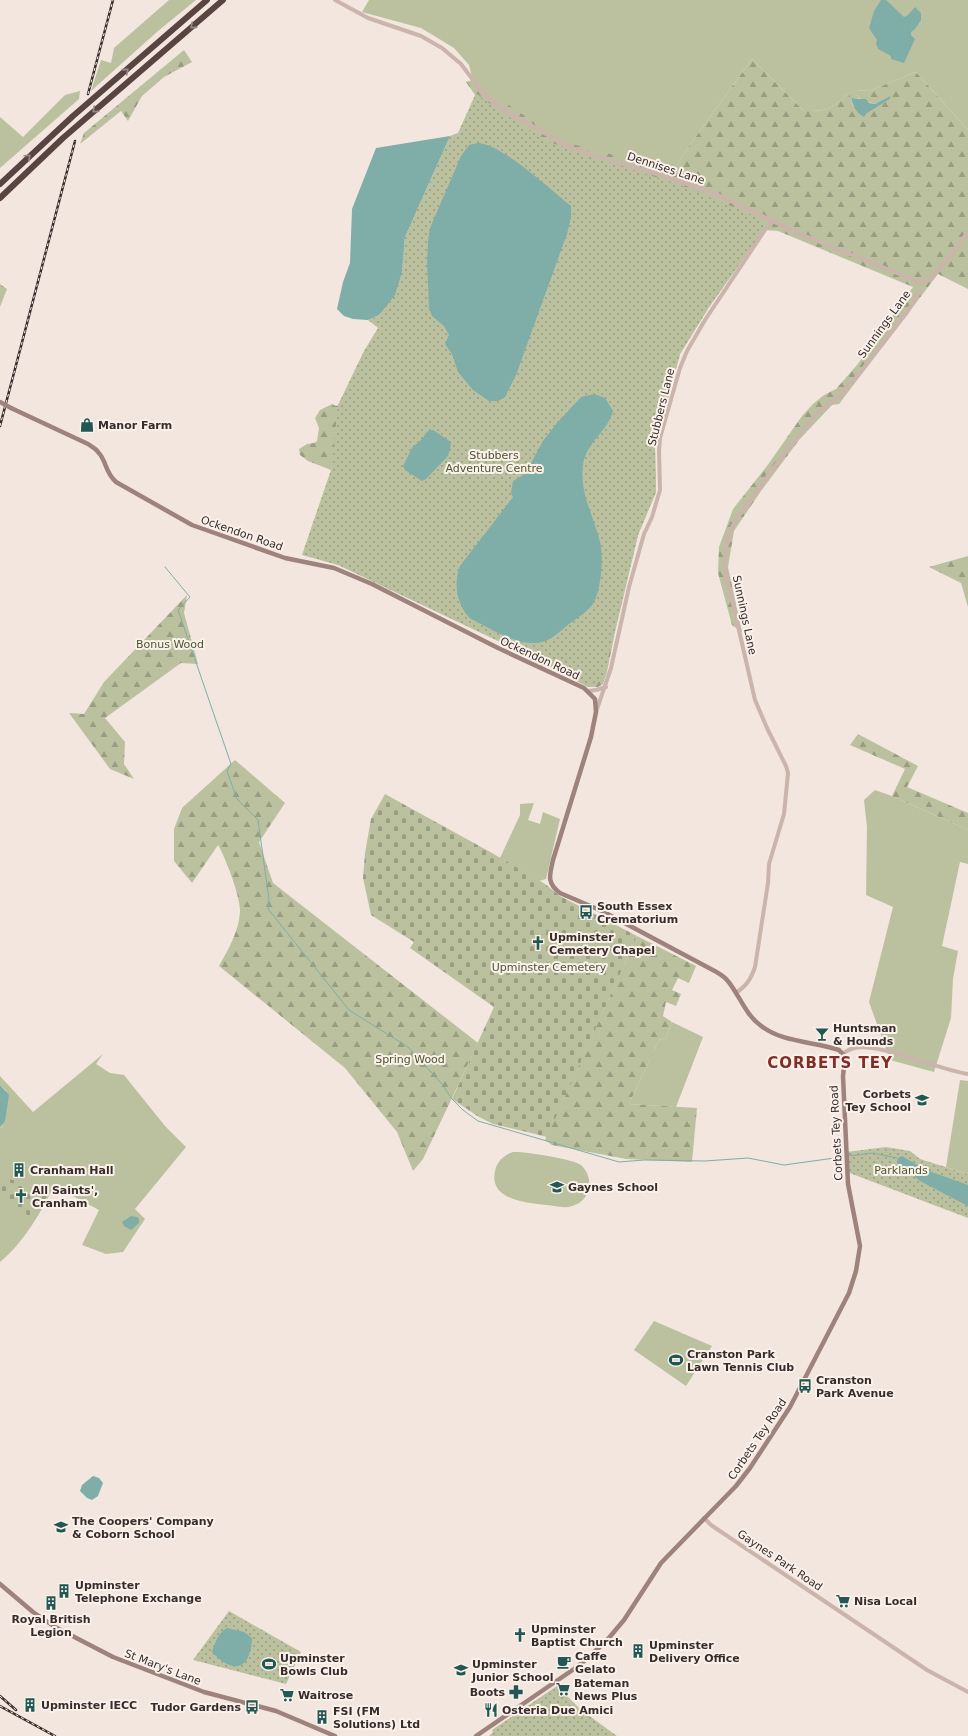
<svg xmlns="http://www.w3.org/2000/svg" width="968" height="1736" font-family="'DejaVu Sans',sans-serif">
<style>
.grass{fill:#bbc19f}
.forest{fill:url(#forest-firs)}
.cemetery{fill:url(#cemetery-stones)}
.park{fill:url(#park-dots)}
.water{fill:#7faea9}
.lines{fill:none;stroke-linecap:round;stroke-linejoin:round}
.stream{stroke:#7faea9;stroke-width:1}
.tertiary{stroke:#cab4ab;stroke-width:4}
.secondary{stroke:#9e837c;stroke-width:4.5}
.motorway{stroke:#584541;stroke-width:6}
.rail-casing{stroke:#382c2a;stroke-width:2.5}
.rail{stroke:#faf1eb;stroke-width:1;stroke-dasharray:3;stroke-linecap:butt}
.secondary-bridge{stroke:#9e837c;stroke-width:4.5}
.oneway{stroke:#998a85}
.labels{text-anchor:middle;stroke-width:4;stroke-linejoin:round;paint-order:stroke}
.street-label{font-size:11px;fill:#382c2a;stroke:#faf1eb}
.poi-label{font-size:11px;font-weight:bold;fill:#382c2a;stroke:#faf1eb;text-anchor:start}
.park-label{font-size:11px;fill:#4d552e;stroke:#faf1eb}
.district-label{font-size:15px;font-weight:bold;letter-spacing:1px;fill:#842d26;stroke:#faf1eb}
</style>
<defs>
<pattern id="forest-firs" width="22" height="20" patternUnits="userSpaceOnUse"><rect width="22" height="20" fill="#bbc19f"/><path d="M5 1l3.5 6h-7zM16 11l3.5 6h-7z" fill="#999d82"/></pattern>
<pattern id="cemetery-stones" width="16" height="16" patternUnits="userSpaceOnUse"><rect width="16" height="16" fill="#bbc19f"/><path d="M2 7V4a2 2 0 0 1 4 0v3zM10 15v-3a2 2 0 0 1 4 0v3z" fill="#999d82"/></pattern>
<pattern id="park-dots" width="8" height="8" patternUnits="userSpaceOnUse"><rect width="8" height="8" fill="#bbc19f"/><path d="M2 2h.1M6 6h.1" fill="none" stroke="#999d82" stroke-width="1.8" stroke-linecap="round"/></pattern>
</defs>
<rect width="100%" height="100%" fill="#f2e6df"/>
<!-- grass -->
<g class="grass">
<path d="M169,0h27l-38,31 -67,60 10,-31 10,3 3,-15z"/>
<path d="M369,0h599v130l-52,-58 -47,19 -13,-1v5l4,3h-9l-1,-4h-3c-16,16 -20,17 -43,17l-52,-52 -63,87 -23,37 -117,-41 -73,-49 -7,-28 -15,-17 -33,-20 -59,-16z"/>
<path d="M80,91l-1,8 -79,69v-51l23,20 42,-42z"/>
<path d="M875,790l17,6 76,34v34l-8,-2 -18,84 16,5 -5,28 -2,39 -17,54 -44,-12 -21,-58 24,-95 -27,-12 1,-68 -3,-27z"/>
<path d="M534,803l-6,17 12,4 3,-12 17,7 -14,60 -7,2 -39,-23 20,-43v-11z"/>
<path d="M672,1022l31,15 -27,70 -47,-3 30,-64 7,-2z"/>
<path d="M103,1054l-7,10 14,9 14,2 41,51 21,21 -51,62 10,10 -22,33 -17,2 -24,-9 17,-35 -45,-24c-14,28 -30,56 -54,76v-134l2,-1 4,-36 -6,-6v-9l33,36z"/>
<path d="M960,1080l8,1v93l-22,-7z"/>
<path d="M513,1152c10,-1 61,7 68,13 14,13 10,36 -9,41 -6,2 -12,1 -18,0 -20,-3 -66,-3 -59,-35 2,-10 9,-16 18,-19z"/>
<path d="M654,1321l58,25 -26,40 -52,-36z"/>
</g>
<!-- forest -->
<g class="forest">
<path d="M184,50l8,12 -28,15 -22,19 -14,25 -7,-10 -41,33 4,-11z"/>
<path d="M752,59l52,52c23,0 27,-1 43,-17h3l3,12 13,8 24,-15v-3l-15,8c-8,-2 -17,-5 -21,-12l2,-2 13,1 47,-19 52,58v159l-30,-15 -99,130 -7,1 -33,35 -38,51 -27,40 -6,36 14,65 -10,-7 -14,-52 1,-26 14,-38 34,-43 35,-50 11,-12 11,-9 12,-6 21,-24 56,-78 -135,-56 -14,-1 -55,77 -29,47 -25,93 1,45 -18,43 -23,97 -8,40 -4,12 -5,3h-10l-14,-7 -4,-3 16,-3 -14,-7h-28l-40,-21 -1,-8 168,-421 -188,-111 -17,-24 11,-3 13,13 32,22 50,30 53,14 47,15 17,-27z"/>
<path d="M0,284l7,5 -7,18z"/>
<path d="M332,404l4,2 6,-2 -11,66 -23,-9 -8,-6 -1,-6 8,-5 7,-1 3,-2 2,-13 -4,-10 5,-8z"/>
<path d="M968,556v51l-7,-24 -32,-16z"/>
<path d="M187,595l-3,18 14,51 -17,-1 -76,55 20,24 -1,22 10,15 -24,-10 -41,-56 15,1 20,-32z"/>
<path d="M858,734l60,32 -11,21 61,26v17l-76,-34 13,-27 -55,-24z"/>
<path d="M235,760l50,43 -26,39 14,41 205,160 -55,116 -10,12 -16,-39 -52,-64 -126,-102c9,-16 20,-35 21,-54 1,-14 -15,-56 -22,-67l-26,38 -18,-22v-32l8,-21z"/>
<path d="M637,936l59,30 -7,17 -11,-5 -6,12 9,4 -5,12 -10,-4 -3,14 9,6 -6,16 -7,2 -30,64 68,4 -5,54 -66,-3 -74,-14 -7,-5z"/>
</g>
<!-- cemetery -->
<g class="cemetery">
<path d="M385,794l107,59 53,31 15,12 77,40 -90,201 -54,-13 -14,-7 -27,-18 42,-92 -84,-59 4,-6 -43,-27 -8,-37 2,-25 6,-34z"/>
<path d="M9,1179l23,7 15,11 -12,22 -22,-12 -13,-10v-10z"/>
</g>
<!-- park -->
<g class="park">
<path d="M476,93l22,17 51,32 134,44 74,31 6,8v6l-54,76 -29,47 -25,93 1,45 -18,43 -35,144 -9,5 -8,-1 -248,-118 -36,-10 29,-85 7,-65 26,-54 14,-23 -10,-8 11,-5 23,-43 3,-35 45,-101 8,-3z"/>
<path d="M886,1147l24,4 10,8 48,15v44l-121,-46 -1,-20z"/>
<path d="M229,1611l72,41 -15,32 -93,-24z"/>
<path d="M557,1686l23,23 37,27h-128l4,-4 -1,-2z"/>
</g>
<!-- water -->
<g class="water">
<path d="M881,0h5l18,17 4,-2 7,-8 6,6v7l-6,9 -4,3v3l4,4 -11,24 -13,-4v-3l-13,-7 -2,-6 1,-3 -8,-12 5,-17z"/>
<path d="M890,96v3l-24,15 -2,3c-8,-4 -11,-11 -13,-19l15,1 3,4 6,1z"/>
<path d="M450,136l-45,101 -3,35 -7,23 -16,20 -11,5 -15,-1 -9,-3 -7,-7 6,-27 7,-19 2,-54 24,-61z"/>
<path d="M478,143c24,1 73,47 93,63v11l-4,17 -51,141 -11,22 -7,4h-9l-16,-11 -15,-18 -6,-18 -7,-10 4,-9 -5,-9 -12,-10 -3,-8 -2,-46 1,-21 2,-13 31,-72 8,-11z"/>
<path d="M594,394l11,4 8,13c-5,20 -28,33 -30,54 -4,27 11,52 17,77 4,14 1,47 -6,60 -4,8 -17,16 -25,22 -7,6 -18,16 -27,18 -22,6 -52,-14 -71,-23 -14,-12 -18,-36 -11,-53l53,-69 -2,-4 2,-12 12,-7 18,-33 14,-18 24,-26z"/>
<path d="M433,430l15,10 3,4 -3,12 -22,23 -4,2 -17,-11 -2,-4 9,-18 9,-8 7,-9z"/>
<path d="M0,1085l9,10 -4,26 -5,7z"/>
<path d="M902,1156l24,14 42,15v21l-48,-25 -23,-18 1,-5z"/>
<path d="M131,1216l6,1 2,2v4l-8,7 -7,-4 -2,-4z"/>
<path d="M93,1476l6,2 4,5 -5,13 -6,4 -5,-2 -7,-7 2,-6z"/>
<path d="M227,1628l17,4 8,6c-1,32 -19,37 -40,14 3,-9 6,-19 15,-24z"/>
</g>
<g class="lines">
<!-- stream -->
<g class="stream">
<path d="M165,567l25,30 -12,13 53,154 -4,7 10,28 21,21 11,79 -1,10 81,101 59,37 34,37 10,15 11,11 15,11 141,41 25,-2 61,1 43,-3 36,7 58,-8"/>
<path d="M849,1156l24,-3 24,5"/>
</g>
<!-- tertiary -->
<g class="tertiary">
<path d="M335,0l33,18 53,18 21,12 19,16 21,28 16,14 67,39 20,8 85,25 48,17 82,39 117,47c4,0 7,1 10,0 13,-8 31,-37 41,-49"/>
<path d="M588,691l8,-1 10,-3"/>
<path d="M596,712l15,-44 18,-81 15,-53 8,-17 8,-27 -1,-39 1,-13 20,-70 7,-17 18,-31 66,-99"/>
<path d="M736,993c11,-8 15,-14 19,-26l13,-84 1,-19 15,-50 4,-41 -2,-7 -19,-38 -12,-28 -31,-135 4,-28 5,-12 12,-18 30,-41 44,-55 16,-11 24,-26 49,-63 12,-20"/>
<path d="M843,1053c4,-2 7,-4 11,-5 25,-6 85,22 114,26"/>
<path d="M704,1518l7,7 216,145 41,22"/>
</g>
<!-- secondary -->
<g class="secondary">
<path d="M11,408l77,36c4,3 8,5 10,8 9,9 6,19 18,30l76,43 93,33 49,10 38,16 126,64 86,40 11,11 1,13 -5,25 -38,123c-3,14 -7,23 7,33l42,18 107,57c6,3 14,7 18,12 12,14 18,34 33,45 22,18 53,16 79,25l6,7 -2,19 5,108 12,62 -4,25 -7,22 -59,114 -40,61 -14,18 -75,77 -37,57 -16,19 -20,19 -14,11 -98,67"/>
<path d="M0,1584l33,28 22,15 58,30 91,35 72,19 59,25"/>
</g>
<!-- motorway -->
<g class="motorway">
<path d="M0,184l73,-68 134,-116"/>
<path d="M0,198l63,-60 160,-138"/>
</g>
<defs>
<g id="rail">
<path d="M88,94l25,-94"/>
<path d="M0,426l75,-285"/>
<path d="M0,1696l16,14"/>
<path d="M0,1706l55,30"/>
</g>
</defs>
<!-- rail casing -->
<use href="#rail" class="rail-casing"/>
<!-- rail -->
<use href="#rail" class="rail"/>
<!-- secondary-bridge -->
<path class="secondary-bridge" d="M0,402l11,6"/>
</g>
<!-- one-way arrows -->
<defs><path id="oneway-chevron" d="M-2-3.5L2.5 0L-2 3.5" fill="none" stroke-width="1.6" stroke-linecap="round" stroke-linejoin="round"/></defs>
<g class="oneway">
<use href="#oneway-chevron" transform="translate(193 26) rotate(139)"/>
<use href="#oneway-chevron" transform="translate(126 71) rotate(-41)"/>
<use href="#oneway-chevron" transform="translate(95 110) rotate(140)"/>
<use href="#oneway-chevron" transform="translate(28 157) rotate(-43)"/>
</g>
<!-- icons -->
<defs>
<symbol id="shop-bare" viewBox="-9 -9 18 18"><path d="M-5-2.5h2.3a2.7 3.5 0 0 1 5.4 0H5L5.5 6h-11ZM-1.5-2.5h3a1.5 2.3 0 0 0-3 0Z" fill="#215853" stroke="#faf1eb" stroke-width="2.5" paint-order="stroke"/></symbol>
<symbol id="bus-bare" viewBox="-9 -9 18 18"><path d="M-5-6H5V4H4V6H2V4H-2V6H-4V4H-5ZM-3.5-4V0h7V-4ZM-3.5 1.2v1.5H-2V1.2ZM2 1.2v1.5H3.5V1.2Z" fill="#215853" stroke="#faf1eb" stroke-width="2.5" paint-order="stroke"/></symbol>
<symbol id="church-bare" viewBox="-9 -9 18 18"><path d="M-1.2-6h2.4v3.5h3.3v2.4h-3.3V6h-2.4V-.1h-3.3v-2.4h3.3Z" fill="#215853" stroke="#faf1eb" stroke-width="2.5" paint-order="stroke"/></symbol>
<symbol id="bar-bare" viewBox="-9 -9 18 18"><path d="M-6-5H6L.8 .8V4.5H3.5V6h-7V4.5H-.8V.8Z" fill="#215853" stroke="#faf1eb" stroke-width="2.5" paint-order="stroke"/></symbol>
<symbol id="school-bare" viewBox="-9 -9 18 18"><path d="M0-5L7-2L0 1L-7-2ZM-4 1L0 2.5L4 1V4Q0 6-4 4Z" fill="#215853" stroke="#faf1eb" stroke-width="2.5" paint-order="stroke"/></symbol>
<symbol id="building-bare" viewBox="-9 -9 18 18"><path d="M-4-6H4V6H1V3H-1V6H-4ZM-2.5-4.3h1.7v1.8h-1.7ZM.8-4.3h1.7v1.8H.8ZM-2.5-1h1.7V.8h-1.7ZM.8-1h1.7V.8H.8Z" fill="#215853" stroke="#faf1eb" stroke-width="2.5" paint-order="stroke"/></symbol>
<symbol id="stadium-bare" viewBox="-9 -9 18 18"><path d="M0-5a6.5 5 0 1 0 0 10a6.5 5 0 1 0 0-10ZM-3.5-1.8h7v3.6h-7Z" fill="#215853" stroke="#faf1eb" stroke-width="2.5" paint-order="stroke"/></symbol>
<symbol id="supermarket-bare" viewBox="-9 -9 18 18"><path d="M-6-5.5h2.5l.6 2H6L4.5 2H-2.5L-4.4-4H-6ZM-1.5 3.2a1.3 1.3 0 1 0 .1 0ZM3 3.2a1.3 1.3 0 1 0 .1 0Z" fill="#215853" stroke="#faf1eb" stroke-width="2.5" paint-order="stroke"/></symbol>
<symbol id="cafe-bare" viewBox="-9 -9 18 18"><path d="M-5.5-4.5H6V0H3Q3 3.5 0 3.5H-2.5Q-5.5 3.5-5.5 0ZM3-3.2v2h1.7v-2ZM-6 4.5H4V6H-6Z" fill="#215853" stroke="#faf1eb" stroke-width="2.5" paint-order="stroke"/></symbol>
<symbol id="pharmacy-bare" viewBox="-9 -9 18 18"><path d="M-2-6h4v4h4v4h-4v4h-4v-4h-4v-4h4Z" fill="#215853" stroke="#faf1eb" stroke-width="2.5" paint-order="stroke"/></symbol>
<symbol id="restaurant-bare" viewBox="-9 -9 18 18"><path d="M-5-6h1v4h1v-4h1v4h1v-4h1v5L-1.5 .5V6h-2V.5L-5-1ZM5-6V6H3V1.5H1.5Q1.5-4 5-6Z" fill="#215853" stroke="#faf1eb" stroke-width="2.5" paint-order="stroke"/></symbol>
</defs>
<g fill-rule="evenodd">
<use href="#shop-bare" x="77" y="415" width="20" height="20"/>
<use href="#bus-bare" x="576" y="902" width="20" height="20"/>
<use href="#church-bare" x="528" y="933" width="20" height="20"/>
<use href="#bar-bare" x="812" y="1024" width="20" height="20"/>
<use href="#school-bare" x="912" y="1090" width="20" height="20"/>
<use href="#building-bare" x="9" y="1160" width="20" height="20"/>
<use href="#school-bare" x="547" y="1177" width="20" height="20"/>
<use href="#church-bare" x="11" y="1186" width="20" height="20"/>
<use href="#stadium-bare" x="666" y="1350" width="20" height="20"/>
<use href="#bus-bare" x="795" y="1376" width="20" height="20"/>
<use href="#school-bare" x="51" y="1517" width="20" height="20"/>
<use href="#building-bare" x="54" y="1581" width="20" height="20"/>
<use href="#supermarket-bare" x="833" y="1591" width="20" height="20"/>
<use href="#building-bare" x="41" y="1593" width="20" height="20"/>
<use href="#church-bare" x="510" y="1625" width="20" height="20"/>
<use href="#building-bare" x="628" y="1641" width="20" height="20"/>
<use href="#cafe-bare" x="554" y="1652" width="20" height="20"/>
<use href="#stadium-bare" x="259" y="1654" width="20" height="20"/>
<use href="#school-bare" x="451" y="1660" width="20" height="20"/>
<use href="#supermarket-bare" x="553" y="1679" width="20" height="20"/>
<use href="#pharmacy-bare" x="506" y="1682" width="20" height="20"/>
<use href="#supermarket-bare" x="277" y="1685" width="20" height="20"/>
<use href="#building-bare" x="20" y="1695" width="20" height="20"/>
<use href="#bus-bare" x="242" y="1697" width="20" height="20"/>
<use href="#restaurant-bare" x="481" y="1700" width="20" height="20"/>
<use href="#building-bare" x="312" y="1707" width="20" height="20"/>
</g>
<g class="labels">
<!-- street labels -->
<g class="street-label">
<text transform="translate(666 168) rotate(18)" y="4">Dennises Lane</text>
<text transform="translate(884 324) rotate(-54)" y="4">Sunnings Lane</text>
<text transform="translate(661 407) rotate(-76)" y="4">Stubbers Lane</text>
<text transform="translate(242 533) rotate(19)" y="4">Ockendon Road</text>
<text transform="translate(745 615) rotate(78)" y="4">Sunnings Lane</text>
<text transform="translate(540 658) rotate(25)" y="4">Ockendon Road</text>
<text transform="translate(836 1133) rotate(-93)" y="4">Corbets Tey Road</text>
<text transform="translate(757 1439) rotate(-56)" y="4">Corbets Tey Road</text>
<text transform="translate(780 1560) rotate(34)" y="4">Gaynes Park Road</text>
<text transform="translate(163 1667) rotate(21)" y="4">St Mary's Lane</text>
</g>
<!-- poi labels -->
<g class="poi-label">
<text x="98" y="429">Manor Farm</text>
<text x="597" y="910">South Essex<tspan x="597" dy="13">Crematorium</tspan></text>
<text x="549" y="941">Upminster<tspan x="549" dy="13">Cemetery Chapel</tspan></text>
<text x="833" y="1032">Huntsman<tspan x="833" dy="13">&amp; Hounds</tspan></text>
<text x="911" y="1098" text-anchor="end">Corbets<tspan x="911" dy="13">Tey School</tspan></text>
<text x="30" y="1174">Cranham Hall</text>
<text x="568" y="1191">Gaynes School</text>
<text x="32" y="1194">All Saints',<tspan x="32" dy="13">Cranham</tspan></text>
<text x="687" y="1358">Cranston Park<tspan x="687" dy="13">Lawn Tennis Club</tspan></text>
<text x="816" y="1384">Cranston<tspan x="816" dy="13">Park Avenue</tspan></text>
<text x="72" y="1525">The Coopers' Company<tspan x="72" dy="13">&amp; Coborn School</tspan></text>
<text x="75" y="1589">Upminster<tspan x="75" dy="13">Telephone Exchange</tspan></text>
<text x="854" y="1605">Nisa Local</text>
<text x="51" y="1623" text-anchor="middle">Royal British<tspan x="51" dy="13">Legion</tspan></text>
<text x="531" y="1633">Upminster<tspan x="531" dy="13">Baptist Church</tspan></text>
<text x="649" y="1649">Upminster<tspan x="649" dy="13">Delivery Office</tspan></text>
<text x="575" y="1660">Caffe<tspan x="575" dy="13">Gelato</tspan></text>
<text x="280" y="1662">Upminster<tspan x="280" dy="13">Bowls Club</tspan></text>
<text x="472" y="1668">Upminster<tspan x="472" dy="13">Junior School</tspan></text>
<text x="574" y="1687">Bateman<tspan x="574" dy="13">News Plus</tspan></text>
<text x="505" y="1696" text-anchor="end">Boots</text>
<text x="298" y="1699">Waitrose</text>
<text x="41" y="1709">Upminster IECC</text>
<text x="241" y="1711" text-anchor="end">Tudor Gardens</text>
<text x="502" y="1714">Osteria Due Amici</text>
<text x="333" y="1715">FSI (FM<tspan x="333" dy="13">Solutions) Ltd</tspan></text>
</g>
<!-- park labels -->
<g class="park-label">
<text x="494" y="459">Stubbers<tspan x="494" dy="13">Adventure Centre</tspan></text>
<text x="170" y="648">Bonus Wood</text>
<text x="549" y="971">Upminster Cemetery</text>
<text x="410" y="1063">Spring Wood</text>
<text x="901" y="1174">Parklands</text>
</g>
<!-- district labels -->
<g class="district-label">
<text x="830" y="1068">CORBETS TEY</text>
</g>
</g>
</svg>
